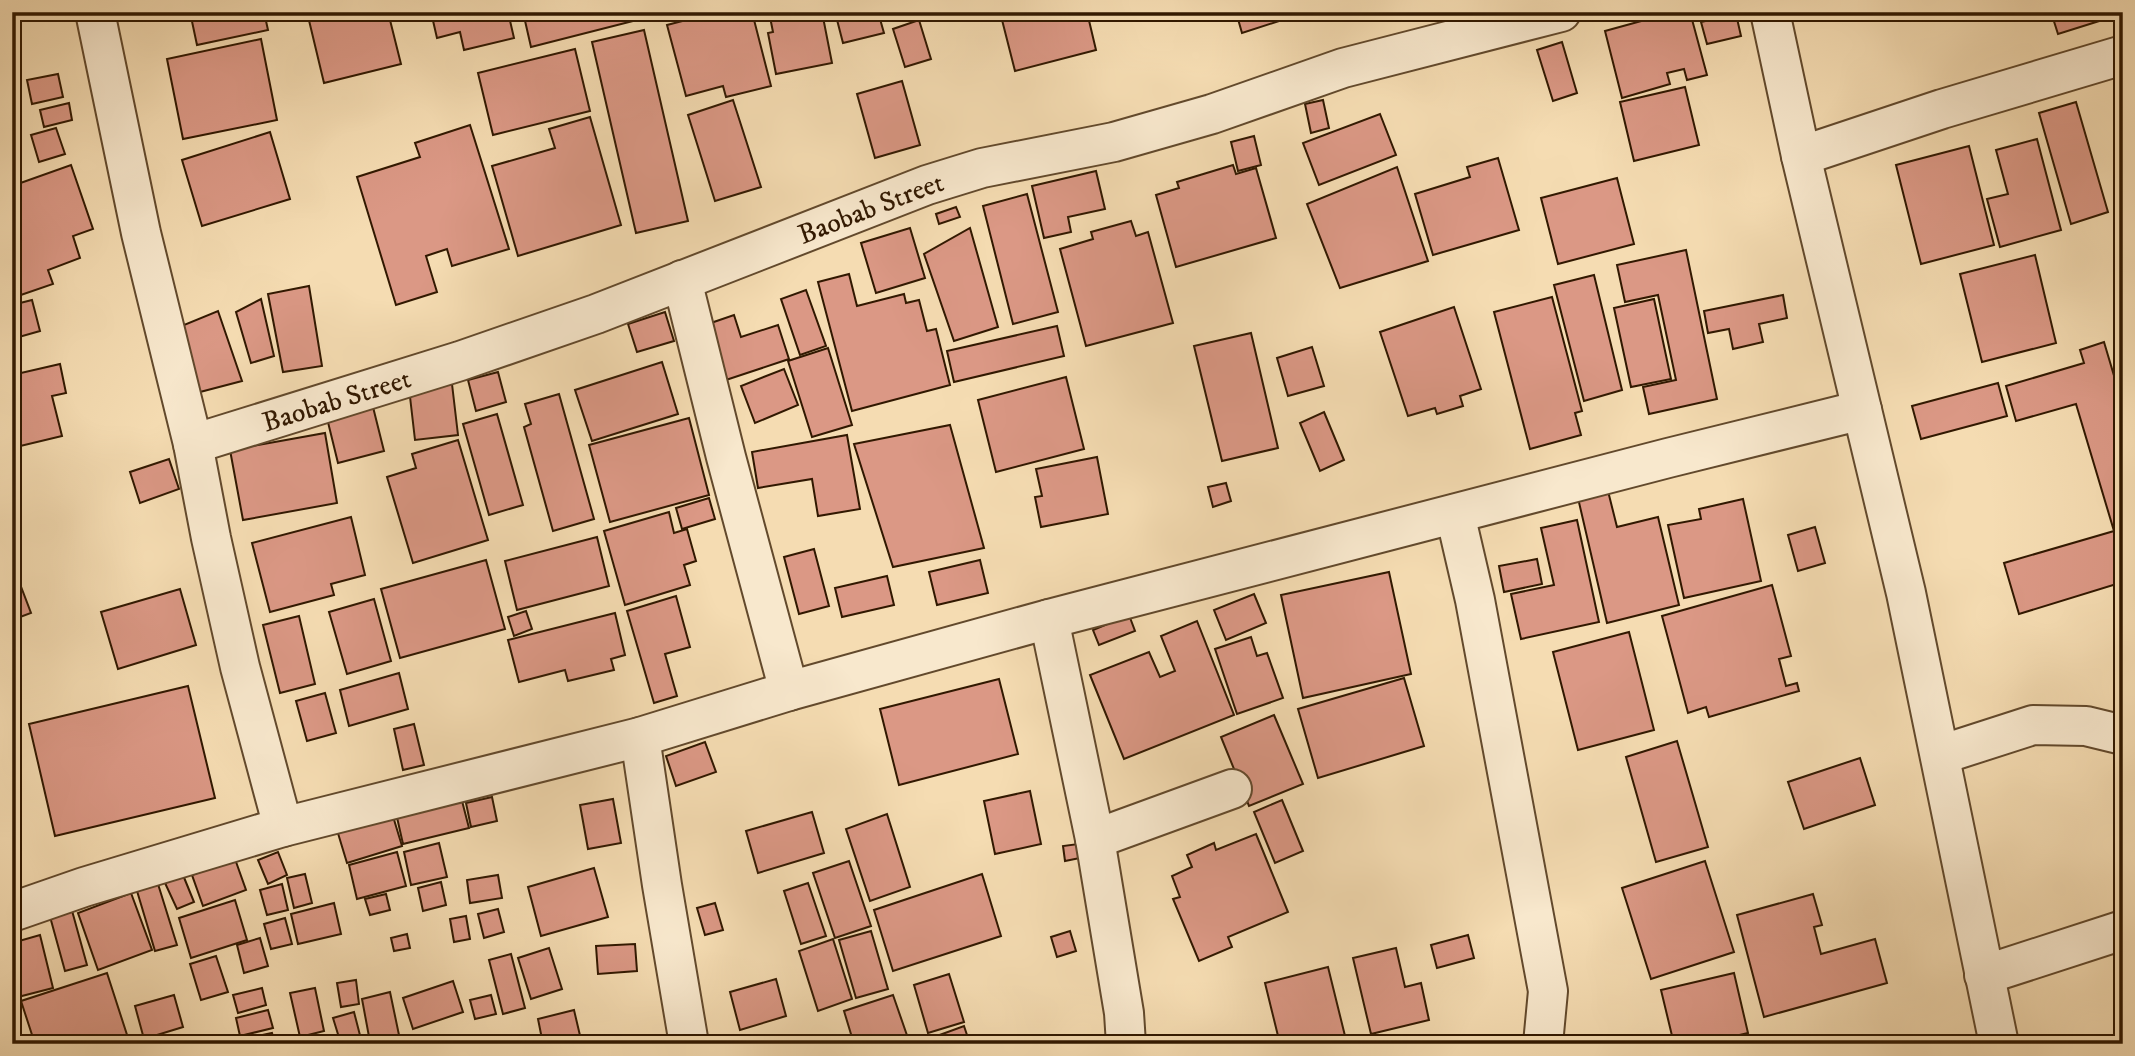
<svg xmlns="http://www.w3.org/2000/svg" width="2135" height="1056" font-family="'IM FELL DW Pica',serif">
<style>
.building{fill:#db9885;stroke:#311800;stroke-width:2}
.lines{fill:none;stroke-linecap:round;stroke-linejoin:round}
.minor-casing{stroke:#62492c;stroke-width:42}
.minor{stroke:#f8e8cd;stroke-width:38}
.labels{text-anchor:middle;stroke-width:6;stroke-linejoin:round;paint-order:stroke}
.street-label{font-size:28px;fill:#311800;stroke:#f8e8cd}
</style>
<rect width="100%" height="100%" fill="#f5dcb2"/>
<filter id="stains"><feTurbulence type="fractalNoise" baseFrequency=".00286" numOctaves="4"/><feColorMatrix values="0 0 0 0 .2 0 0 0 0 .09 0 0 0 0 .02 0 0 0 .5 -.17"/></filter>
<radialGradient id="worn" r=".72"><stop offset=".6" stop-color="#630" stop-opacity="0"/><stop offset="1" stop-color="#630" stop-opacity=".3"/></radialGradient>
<!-- building -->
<g class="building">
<path d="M190,12h74l4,18 -71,15z"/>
<path d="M307,12h81l13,52 -77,19z"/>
<path d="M431,12h77l6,26 -50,12 -4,-18 -23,6z"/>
<path d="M523,12h113l1,8 -106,27z"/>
<path d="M717,12h35l19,74 -45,11 -3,-11 -37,10 -19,-71z"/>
<path d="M769,12h53l10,51 -56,11 -8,-41 5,-1z"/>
<path d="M835,12h43l6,21 -41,10z"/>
<path d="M1000,12h87l9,38 -81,21z"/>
<path d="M1236,12h71l-65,21z"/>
<path d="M1674,12h16l17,63 -20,5 -3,-11 -17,4 3,11 -48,14 -17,-67z"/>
<path d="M2051,12h60l1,5 -54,17z"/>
<path d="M1736,14l5,22 -34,8 -6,-22z"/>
<path d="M919,20l12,39 -26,8 -12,-38z"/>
<path d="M644,30l44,191 -52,12 -44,-191z"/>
<path d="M261,39l16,81 -94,19 -16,-80z"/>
<path d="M1562,42l15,51 -24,8 -16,-51z"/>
<path d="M575,49l15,62 -97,24 -15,-62z"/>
<path d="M58,74l5,23 -31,7 -5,-24z"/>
<path d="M902,81l18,64 -45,13 -18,-64z"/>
<path d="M1685,87l14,58 -65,16 -14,-59z"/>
<path d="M733,100l28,87 -46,14 -27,-86z"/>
<path d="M1323,100l6,28 -18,5 -6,-29z"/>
<path d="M2076,102l32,110 -37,12 -32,-111z"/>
<path d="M69,103l3,17 -28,7 -4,-17z"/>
<path d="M1380,114l16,41 -77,30 -16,-42z"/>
<path d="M590,117l31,108 -103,31 -26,-90 63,-18 -6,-19z"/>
<path d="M470,125l39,124 -57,17 -5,-17 -21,7 11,36 -41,13 -39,-128 63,-20 -5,-14z"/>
<path d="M56,128l9,26 -26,8 -8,-27z"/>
<path d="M270,132l20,67 -88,27 -20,-66z"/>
<path d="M1254,136l7,29 -23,6 -7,-29z"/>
<path d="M2037,139l24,91 -61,17 -13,-48 21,-5 -12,-44z"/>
<path d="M1969,146l25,99 -73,19 -25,-99z"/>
<path d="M1498,158l21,72 -86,25 -18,-61 55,-17 -3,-10z"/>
<path d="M71,165l22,64 -20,7 7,22 -32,12 5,14 -41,14v-112z"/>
<path d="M1233,165l3,9 20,-6 20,70 -100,29 -20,-72 23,-7 -2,-6z"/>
<path d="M1397,167l31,94 -88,27 -33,-84z"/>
<path d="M1096,171l9,38 -37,8 3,15 -27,6 -12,-52z"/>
<path d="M1617,178l17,66 -76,20 -17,-66z"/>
<path d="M1027,194l31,118 -45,12 -30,-118z"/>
<path d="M956,207l4,10 -21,7 -3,-10z"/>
<path d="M1131,221l5,15 12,-4 25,91 -87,23 -26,-97 33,-10 -2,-7z"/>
<path d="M910,228l15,50 -49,15 -15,-50z"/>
<path d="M970,228l28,99 -44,14 -30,-87z"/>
<path d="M1686,250l31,149 -68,15 -6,-27 33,-7 -18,-85 -33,7 -8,-37z"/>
<path d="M2035,255l21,88 -74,19 -22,-88z"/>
<path d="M849,274l8,32 47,-12 2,9 13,-3 8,31 9,-2 14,56 -98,26 -34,-129z"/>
<path d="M1594,275l28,115 -38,11 -30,-116z"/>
<path d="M309,286l13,80 -39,6 -15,-78z"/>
<path d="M806,290l20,56 -26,9 -19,-56z"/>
<path d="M1783,295l4,23 -28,6 4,18 -30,7 -4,-20 -21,4 -4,-22z"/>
<path d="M1552,297l30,114 -7,2 6,22 -51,14 -36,-137z"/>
<path d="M261,299l13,57 -23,7 -15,-51z"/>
<path d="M1654,299l17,80 -40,8 -17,-79z"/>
<path d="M32,300l8,31 -28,8v-34z"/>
<path d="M1454,307l27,82 -21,7 3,10 -26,8 -2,-6 -27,8 -28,-84z"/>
<path d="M218,311l24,70 -42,11 -21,-65z"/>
<path d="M665,312l9,29 -37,11 -9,-28z"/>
<path d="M734,315l7,22 37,-12 11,34 -63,21 -18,-56z"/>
<path d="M1057,326l7,30 -110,26 -7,-31z"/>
<path d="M1251,333l27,115 -56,13 -28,-115z"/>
<path d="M2104,342l19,64v176l-104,32 -15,-51 110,-32 -38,-127 -60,17 -10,-35 78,-23 -4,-13z"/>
<path d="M1312,347l12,39 -36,10 -11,-38z"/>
<path d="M828,348l24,77 -40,12 -24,-76z"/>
<path d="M662,362l16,52 -86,27 -17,-51z"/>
<path d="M60,364l6,29 -14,3 10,40 -50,12v-73z"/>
<path d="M784,369l14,36 -43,18 -14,-37z"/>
<path d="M498,372l8,30 -30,9 -8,-31z"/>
<path d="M1066,377l18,72 -88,23 -18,-72z"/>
<path d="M1998,383l9,33 -86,23 -9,-33z"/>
<path d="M452,384l6,51 -43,5 -6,-52z"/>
<path d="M559,394l35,125 -41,12 -29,-104 7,-3 -6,-20z"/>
<path d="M372,403l12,48 -46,12 -12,-49z"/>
<path d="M1324,412l20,48 -24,11 -20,-48z"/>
<path d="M497,414l26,91 -34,10 -26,-91z"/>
<path d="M689,418l20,77 -99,27 -21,-77z"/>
<path d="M950,425l34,123 -91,19 -39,-123z"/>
<path d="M325,433l12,70 -94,17 -13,-70z"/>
<path d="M847,435l13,74 -42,7 -6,-37 -54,9 -6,-36z"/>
<path d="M458,440l30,100 -75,23 -26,-86 29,-9 -4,-14z"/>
<path d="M1097,457l11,57 -67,13 -6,-30 7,-1 -6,-27z"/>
<path d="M169,459l10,30 -39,14 -10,-31z"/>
<path d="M1226,483l5,18 -18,6 -5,-20z"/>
<path d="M1608,491l9,36 41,-10 21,88 -72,18 -29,-125z"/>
<path d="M709,498l6,21 -33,10 -6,-21z"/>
<path d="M1743,499l18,82 -77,17 -16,-73 33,-6 -2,-10z"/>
<path d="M669,512l5,21 13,-4 9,32 -12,4 6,20 -65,20 -21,-74z"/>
<path d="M351,517l14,58 -34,9 3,11 -64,17 -18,-69z"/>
<path d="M1577,520l22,102 -78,17 -10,-45 43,-9 -13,-57z"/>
<path d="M1815,527l10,36 -27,8 -10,-36z"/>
<path d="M597,537l12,49 -92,24 -12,-49z"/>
<path d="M814,549l15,57 -30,8 -15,-57z"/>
<path d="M1537,559l5,25 -38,8 -5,-26z"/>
<path d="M486,560l19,69 -105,29 -19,-69z"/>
<path d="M980,560l8,33 -51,12 -8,-33z"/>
<path d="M12,563l19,50 -19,7z"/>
<path d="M1389,572l22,102 -108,24 -22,-103z"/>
<path d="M887,576l7,29 -52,12 -7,-29z"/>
<path d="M1772,585l19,71 -12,3 7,27 11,-3 2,8 -90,26 -3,-10 -18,6 -26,-97z"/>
<path d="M180,589l16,56 -78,24 -17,-57z"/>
<path d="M1254,594l12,29 -40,17 -12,-30z"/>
<path d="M676,596l14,51 -25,7 12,42 -23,7 -27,-92z"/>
<path d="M374,599l17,62 -44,13 -18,-62z"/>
<path d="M526,611l6,18 -18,7 -6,-19z"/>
<path d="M615,613l10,42 -14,4 3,11 -46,11 -3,-11 -46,12 -11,-42z"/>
<path d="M1129,615l6,16 -36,14 -6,-15z"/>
<path d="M299,616l16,68 -35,9 -17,-68z"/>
<path d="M1197,621l37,94 -110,44 -34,-84 59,-23 11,25 15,-6 -14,-35z"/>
<path d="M1629,632l25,98 -76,20 -25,-98z"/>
<path d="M1251,637l6,19 10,-3 16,45 -46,16 -22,-65z"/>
<path d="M399,673l9,36 -59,17 -9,-36z"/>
<path d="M1404,678l20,68 -106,32 -20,-69z"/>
<path d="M999,679l19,75 -119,31 -19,-76z"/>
<path d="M188,686l27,112 -160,38 -26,-112z"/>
<path d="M325,693l11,40 -29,8 -11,-40z"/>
<path d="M1274,715l29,69 -54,22 -28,-69z"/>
<path d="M414,724l10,41 -21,5 -9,-41z"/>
<path d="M1677,741l31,106 -52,15 -30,-105z"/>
<path d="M705,742l11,30 -40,14 -10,-30z"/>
<path d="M1860,758l15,47 -71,24 -16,-47z"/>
<path d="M1030,791l11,53 -46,10 -11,-53z"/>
<path d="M461,797l8,31 -66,16 -7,-31z"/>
<path d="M492,797l5,24 -26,6 -5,-24z"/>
<path d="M613,799l8,44 -33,6 -8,-44z"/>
<path d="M1282,800l21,51 -28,12 -21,-51z"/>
<path d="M812,812l12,41 -66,20 -12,-42z"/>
<path d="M392,813l10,33 -55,17 -10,-33z"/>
<path d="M887,814l23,73 -40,14 -24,-72z"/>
<path d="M1256,834l32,78 -60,25 4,10 -33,14 -26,-62 7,-2 -8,-21 20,-9 -5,-12 27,-12 2,7z"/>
<path d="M439,843l8,34 -36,8 -7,-33z"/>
<path d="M1078,844l2,14 -15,3 -2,-15z"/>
<path d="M278,852l9,23 -19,9 -10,-24z"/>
<path d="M397,852l9,34 -49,13 -8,-34z"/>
<path d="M235,859l11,31 -43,16 -11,-31z"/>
<path d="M849,861l22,65 -36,12 -22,-65z"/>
<path d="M1705,861l29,91 -83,27 -29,-91z"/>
<path d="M594,868l14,49 -67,19 -13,-49z"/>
<path d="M305,874l7,29 -18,5 -7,-30z"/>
<path d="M982,874l19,62 -108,35 -19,-61z"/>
<path d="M183,875l11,27 -17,7 -12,-26z"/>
<path d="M498,875l4,23 -32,5 -3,-23z"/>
<path d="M441,882l5,23 -23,6 -5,-23z"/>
<path d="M808,883l18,53 -25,8 -17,-53z"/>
<path d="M158,884l19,61 -22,6 -18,-60z"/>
<path d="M282,884l6,26 -21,5 -7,-25z"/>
<path d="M131,893l21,57 -54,20 -20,-57z"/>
<path d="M386,894l4,16 -20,5 -5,-16z"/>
<path d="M1813,894l9,31 -8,2 7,27 54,-15 12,44 -123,34 -27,-102z"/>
<path d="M235,900l12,40 -56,18 -12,-40z"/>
<path d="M334,903l7,31 -43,10 -7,-30z"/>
<path d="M715,903l8,27 -18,5 -8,-27z"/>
<path d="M71,907l16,58 -22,6 -16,-58z"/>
<path d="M498,909l6,23 -20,6 -6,-24z"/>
<path d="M466,916l4,23 -16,3 -4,-23z"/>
<path d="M285,918l7,26 -21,5 -7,-25z"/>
<path d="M871,931l17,58 -32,9 -17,-58z"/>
<path d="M1070,931l6,20 -19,6 -6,-20z"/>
<path d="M407,934l3,14 -16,3 -3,-13z"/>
<path d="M40,935l13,53 -35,9 -6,-21v-33z"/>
<path d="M1468,935l6,23 -37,10 -6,-23z"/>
<path d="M260,938l8,28 -24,7 -7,-28z"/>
<path d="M833,939l19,60 -34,12 -19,-60z"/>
<path d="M635,944l2,27 -39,3 -2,-28z"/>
<path d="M549,948l13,41 -31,10 -13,-41z"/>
<path d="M1396,948l9,39 16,-4 8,37 -58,14 -18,-76z"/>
<path d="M511,954l14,54 -22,6 -14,-54z"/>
<path d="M216,956l12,36 -27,8 -11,-36z"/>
<path d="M1328,967l19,77h-67l-15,-61z"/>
<path d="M107,973l22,68 -7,3h-87l-14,-43z"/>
<path d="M1734,973l14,60 -47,11h-27l-13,-54z"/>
<path d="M949,974l15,48 -36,11 -14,-48z"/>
<path d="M776,979l10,37 -46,14 -10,-38z"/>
<path d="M356,980l3,24 -18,3 -4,-24z"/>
<path d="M453,981l10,31 -50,17 -10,-31z"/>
<path d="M262,988l4,17 -28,8 -5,-18z"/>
<path d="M315,988l9,43 -24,6 -10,-44z"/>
<path d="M390,992l9,43 -29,7 -8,-43z"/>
<path d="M174,995l9,32 -39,12 -9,-33z"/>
<path d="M491,995l5,19 -21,5 -5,-19z"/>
<path d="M893,995l17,49h-56l-10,-33z"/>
<path d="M268,1010l5,18 -33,8 -4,-18z"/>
<path d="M574,1010l8,34h-39l-5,-25z"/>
<path d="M354,1012l8,31 -21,1 -8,-26z"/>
<path d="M964,1026l6,18h-43l-1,-4z"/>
<path d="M272,1033l3,11h-31l-1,-5z"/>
<path d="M186,1036l3,8h-26z"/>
</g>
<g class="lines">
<defs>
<g id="minor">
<path d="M95,12l46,221 52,211 18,94 29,129 43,160"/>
<path d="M1770,12l31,144 105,437 93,451"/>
<path d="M1801,156l141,-47 181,-54"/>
<path d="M682,280l44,177 63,234"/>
<path id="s1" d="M193,444l267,-83 136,-47 331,-129 55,-17 132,-26 98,-28 131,-46 218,-56"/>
<path d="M1455,514l20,86 73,391 -5,53"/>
<path d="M1049,619l46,220 29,174 2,31"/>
<path d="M640,737l22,148 27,159"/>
<path d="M1940,755l93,-30 53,1 37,9"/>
<path d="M1095,839l137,-50"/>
<path d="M12,912l72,-25 199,-60 357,-90 149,-46 260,-72 619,-161 194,-48"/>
<path d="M1984,975l139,-45"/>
</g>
</defs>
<!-- minor casing -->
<use href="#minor" class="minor-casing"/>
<!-- minor -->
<use href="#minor" class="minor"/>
</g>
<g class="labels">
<!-- street labels -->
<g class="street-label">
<text dy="10" stroke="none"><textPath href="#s1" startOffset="718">Baobab Street</textPath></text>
<text dy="10" stroke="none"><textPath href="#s1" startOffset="150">Baobab Street</textPath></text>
</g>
</g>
<!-- margin -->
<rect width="2135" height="1056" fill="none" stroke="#f5dcb2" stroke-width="42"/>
<rect x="14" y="14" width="2107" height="1028" fill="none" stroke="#311800" stroke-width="3.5"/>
<rect x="21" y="21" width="2093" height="1014" fill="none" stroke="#311800" stroke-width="2"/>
<rect width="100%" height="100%" filter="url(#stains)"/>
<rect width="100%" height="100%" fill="url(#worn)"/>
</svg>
